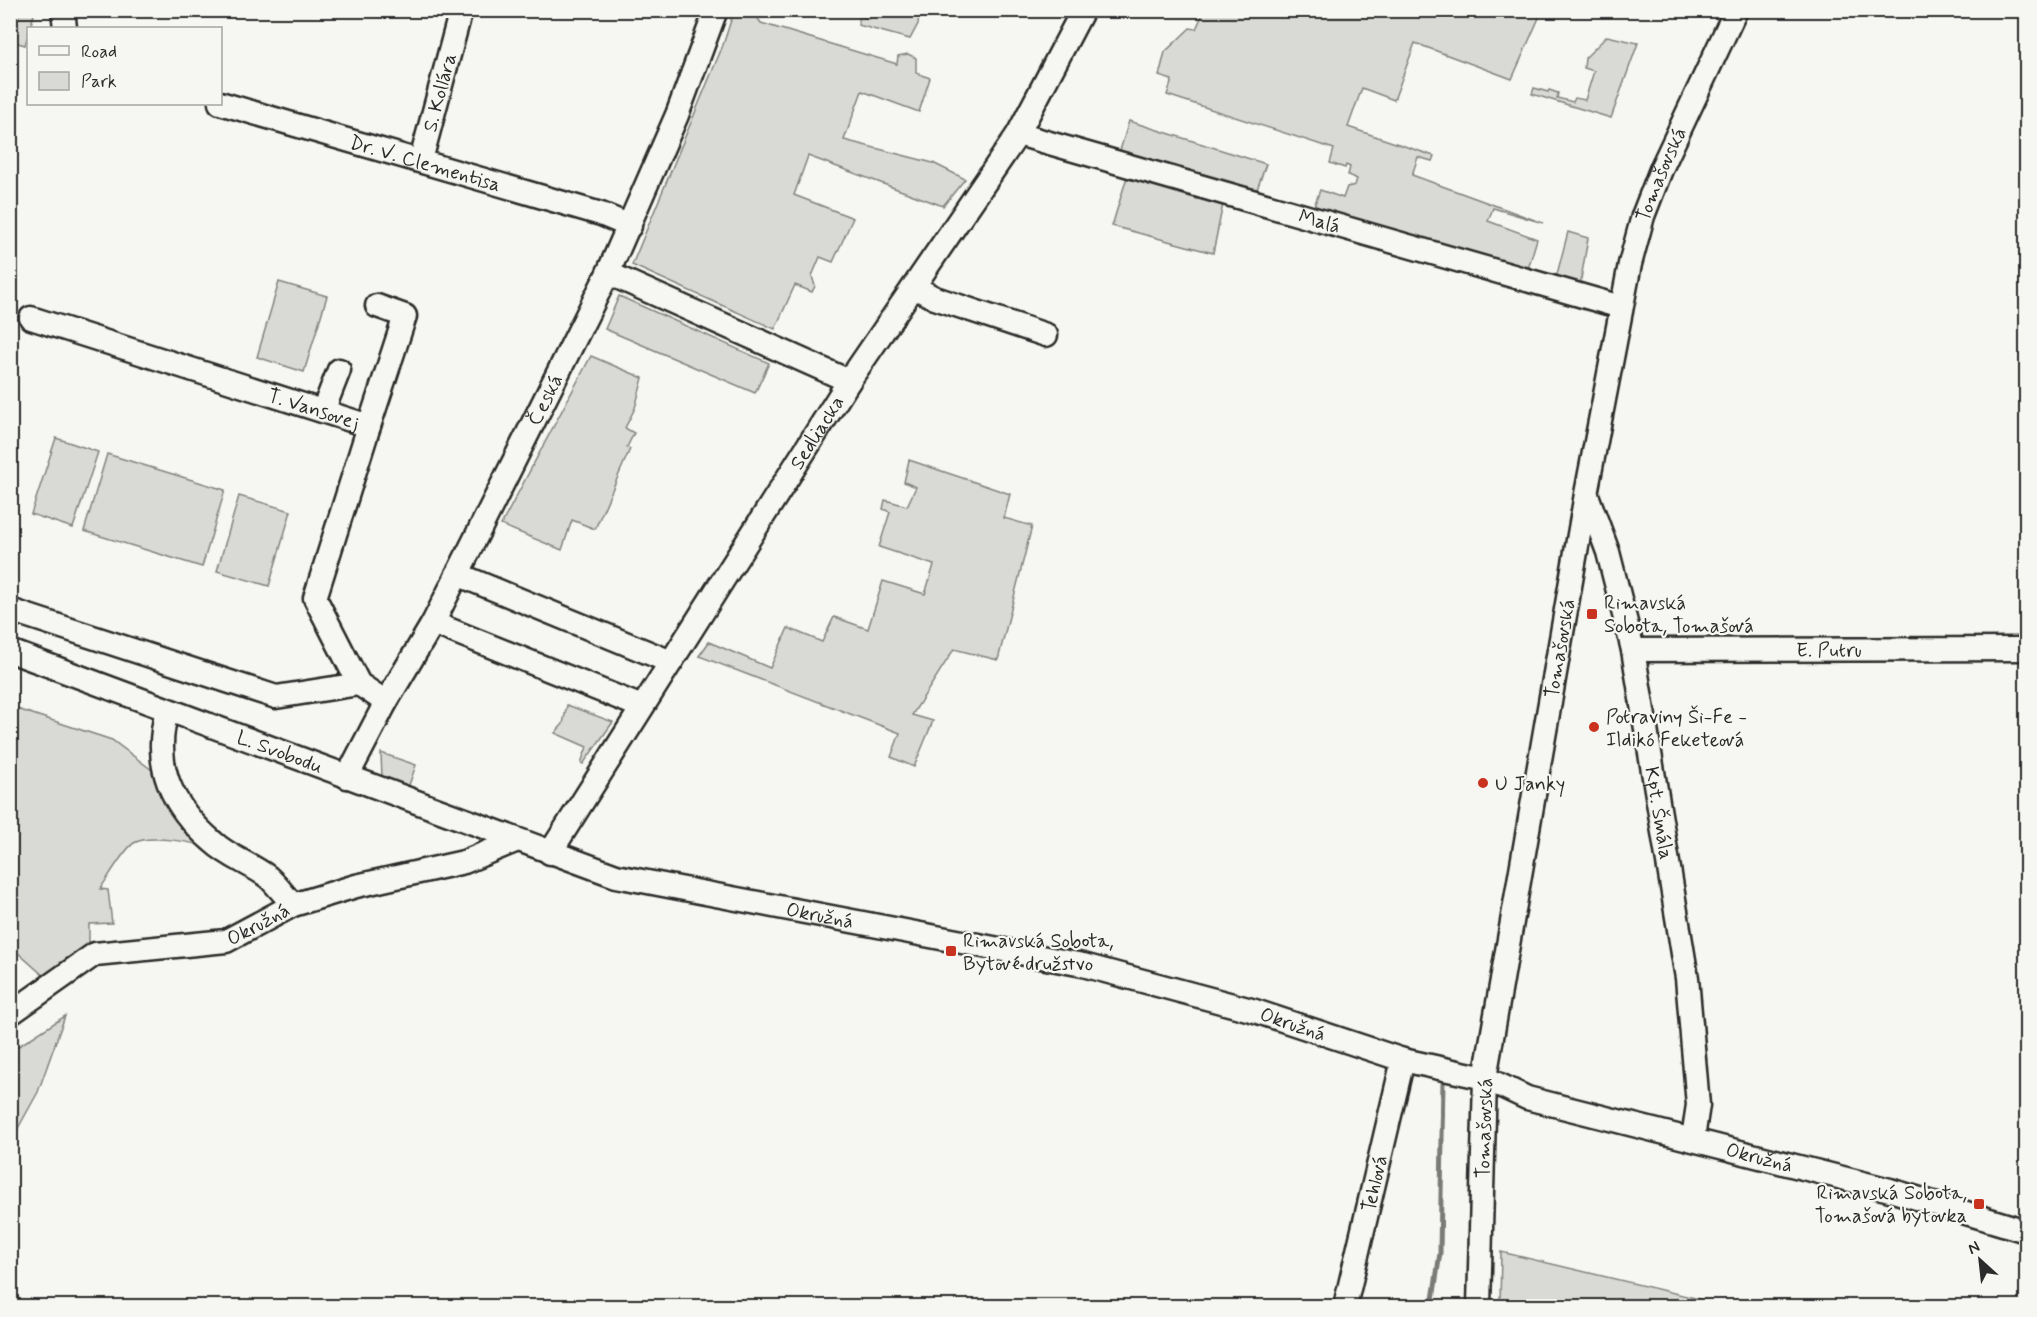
<svg xmlns="http://www.w3.org/2000/svg" width="2037" height="1317" font-family="Mynerve,sans-serif">
<style>
.green{fill:#d9d9d5;stroke:#828280;stroke-width:1.5}
.lines{fill:none;stroke-linecap:round;stroke-linejoin:round}
.stream{stroke:#7a7a78;stroke-width:5}
.minor-casing{stroke:#2b2b2b;stroke-width:27}
.minor{stroke:#f6f6f2;stroke-width:22}
.poi-dot{fill:#c8321e;stroke:#f6f6f2;stroke-width:2}
.labels{text-anchor:middle;stroke-width:4.5;stroke-linejoin:round;paint-order:stroke}
.street-label{font-size:20px;fill:#2b2b2b;stroke:#f6f6f2}
.poi-label{font-size:20px;fill:#2b2b2b;stroke:#f6f6f2;text-anchor:start}
</style>
<rect width="100%" height="100%" fill="#f6f6f2"/>
<filter id="ink" filterUnits="userSpaceOnUse"><feTurbulence type="fractalNoise" baseFrequency=".0167" numOctaves="2"/><feDisplacementMap in="SourceGraphic" scale="12" xChannelSelector="R" yChannelSelector="G"/><feConvolveMatrix kernelMatrix="1 2 1 2 8 2 1 2 1" color-interpolation-filters="sRGB"/></filter>
<g filter="url(#ink)">
<!-- green -->
<g class="green">
<path d="M20,11h15l-10,34 -14,-4v-19l5,1z"/>
<path d="M734,11h19l8,12 136,41 1,-8 10,-2 8,4v15l14,5 -11,34 -57,-21 -18,49 89,23 32,16 -22,27 -135,-50 -14,39 59,23 -20,44 -13,-5 -8,19 3,10 -3,6 -17,-7 -20,44 -143,-64 91,-220z"/>
<path d="M872,11v-1l48,1 -2,13 -8,15 -52,-14 1,-9 10,3z"/>
<path d="M1204,11h338l-30,68 -97,-36 -21,57 -32,-12 -14,39 86,29 -2,5 -14,-4 -6,18 131,48 -50,-15 -5,13 49,18 -9,30 -216,-57 8,-22 23,8 4,-11 8,-2 2,-6 -9,-4 2,-8 -4,-2 -1,3 -15,-5 4,-14 -167,-54 5,-15 -13,-4 6,-24 25,-24 6,1z"/>
<path d="M1607,36l31,7 -27,75 -79,-24 2,-6 14,4 1,-2 9,3 -1,5 16,4 2,-4 10,2 9,-29 -10,-3 1,-10z"/>
<path d="M1129,121l137,43 -11,31 -137,-38z"/>
<path d="M1127,177l96,27 -10,49 -101,-27z"/>
<path d="M1568,232l20,6 -8,47 -24,-7z"/>
<path d="M279,282l48,14 -23,76 -47,-15z"/>
<path d="M619,296l150,67 -14,30 -150,-64z"/>
<path d="M591,356l52,22 -8,30 -10,20 9,5 -7,14 3,2 -35,80 -23,-9 -10,30 -61,-25z"/>
<path d="M56,438l42,14 -25,76 -42,-14z"/>
<path d="M107,454l118,36 -23,77 -118,-36z"/>
<path d="M909,460l101,34 -6,24 28,8 -34,134 -44,-11 -42,66 21,6 -19,46 -23,-10 9,-24 -201,-77 10,-14 61,26 18,-40 34,14 12,-25 34,12 15,-48 42,13 9,-29 -55,-18 11,-35 -7,-3 2,-9 22,6 9,-19 -12,-5z"/>
<path d="M239,496l52,15 -22,75 -52,-15z"/>
<path d="M567,705l46,17 -30,42 -2,-1 6,-16 -32,-14 8,-9z"/>
<path d="M11,707l101,33 44,33 53,75c-16,-6 -60,-14 -75,-5 -10,6 -26,35 -34,46l8,1 4,33 -23,1v20h26l-71,32 -27,-24 -6,5z"/>
<path d="M381,753l35,12 -8,23 -26,-10z"/>
<path d="M65,1016l-27,76 -27,49v-90z"/>
<path d="M1501,1252l224,53v1h-225z"/>
</g>
<g class="lines">
<!-- stream -->
<path class="stream" d="M1432,1306l8,-53 3,-172"/>
<defs>
<g id="minor">
<path d="M63,10l2,18"/>
<path id="s1" d="M220,103l381,111 29,12"/>
<path id="s2" d="M1018,134l603,173"/>
<path id="s3" d="M421,160l40,-150"/>
<path d="M608,273l241,108"/>
<path d="M914,287l21,11 111,37"/>
<path id="s4" d="M31,318l338,108 -54,172 44,86 27,18"/>
<path d="M323,411l16,-41"/>
<path d="M369,426l36,-110 -28,-10"/>
<path id="s5" d="M1587,495l21,57 25,98 54,328 11,127 -5,33"/>
<path d="M457,574l214,88"/>
<path d="M10,610l266,87 83,-13"/>
<path d="M433,623l209,84"/>
<path id="s6" d="M1633,650l393,-1"/>
<path id="s7" d="M10,651l606,225 467,89 172,46 148,49 82,18 42,20 363,92 136,41"/>
<path d="M167,711c-15,54 4,95 46,131 16,15 38,22 55,35 9,8 17,19 25,28"/>
<path id="s8" d="M347,777l39,-75 47,-79 175,-350 69,-158 39,-105"/>
<path id="s9" d="M550,853l299,-472 169,-247 65,-124"/>
<path id="s10" d="M10,1014l85,-60 131,-13 67,-36 63,-19 108,-24 51,-21"/>
<path id="s11" d="M1345,1306l58,-246"/>
<path id="s12" d="M1479,1306l6,-228 101,-584 44,-230 13,-48 19,-49 74,-157"/>
</g>
</defs>
<!-- minor casing -->
<use href="#minor" class="minor-casing"/>
<!-- minor -->
<use href="#minor" class="minor"/>
</g>
</g>
<!-- markers -->
<g class="poi-dot">
<rect x="1586" y="608" width="12" height="12" rx="3"/>
<circle cx="1594" cy="727" r="6"/>
<circle cx="1483" cy="783" r="6"/>
<rect x="945" y="945" width="12" height="12" rx="3"/>
<rect x="1973" y="1198" width="12" height="12" rx="3"/>
</g>
<g class="labels">
<!-- street labels -->
<g class="street-label">
<text dy="7" stroke="none"><textPath href="#s3" startOffset="70">S. Kollára</textPath></text>
<text dy="7" stroke="none"><textPath href="#s1" startOffset="214">Dr. V. Clementisa</textPath></text>
<text dy="7" stroke="none"><textPath href="#s12" startOffset="1150">Tomašovská</textPath></text>
<text dy="7" stroke="none"><textPath href="#s2" startOffset="314">Malá</textPath></text>
<text dy="7" stroke="none"><textPath href="#s8" startOffset="426">Česká</textPath></text>
<text dy="7" stroke="none"><textPath href="#s4" startOffset="297">T. Vansovej</textPath></text>
<text dy="7" stroke="none"><textPath href="#s9" startOffset="498">Sedliacka</textPath></text>
<text dy="7" stroke="none"><textPath href="#s12" startOffset="664">Tomašovská</textPath></text>
<text dy="7" stroke="none"><textPath href="#s6" startOffset="196">E. Putru</textPath></text>
<text dy="7" stroke="none"><textPath href="#s7" startOffset="288">L. Svobodu</textPath></text>
<text dy="7" stroke="none"><textPath href="#s5" startOffset="327">Kpt. Šmála</textPath></text>
<text dy="7" stroke="none"><textPath href="#s7" startOffset="854">Okružná</textPath></text>
<text dy="7" stroke="none"><textPath href="#s10" startOffset="272">Okružná</textPath></text>
<text dy="7" stroke="none"><textPath href="#s7" startOffset="1340">Okružná</textPath></text>
<text dy="7" stroke="none"><textPath href="#s12" startOffset="178">Tomašovská</textPath></text>
<text dy="7" stroke="none"><textPath href="#s7" startOffset="1826">Okružná</textPath></text>
<text dy="7" stroke="none"><textPath href="#s11" startOffset="126">Tehlová</textPath></text>
</g>
<!-- poi labels -->
<g class="poi-label">
<text x="1604" y="609">Rimavská<tspan x="1604" dy="23">Sobota, Tomašová</tspan></text>
<text x="1606" y="723">Potraviny Ši-Fe -<tspan x="1606" dy="23">Ildikó Feketeová</tspan></text>
<text x="1495" y="790">U Janky</text>
<text x="963" y="947">Rimavská Sobota,<tspan x="963" dy="23">Bytové družstvo</tspan></text>
<text x="1967" y="1199" text-anchor="end">Rimavská Sobota,<tspan x="1967" dy="23">Tomašová bytovka</tspan></text>
</g>
</g>
<!-- margin -->
<rect width="2037" height="1317" fill="none" stroke="#f6f6f2" stroke-width="36"/>
<rect x="18" y="18" width="2001" height="1281" fill="none" stroke="#2b2b2b" stroke-width="2" filter="url(#ink)"/>
<!-- legend -->
<rect x="27" y="27" width="195" height="78" fill="#f6f6f2" stroke="#a5a5a2" stroke-width="1.5"/>
<rect x="39" y="46" width="30" height="9" fill="#f6f6f2" stroke="#a5a5a2" stroke-width="1.5"/>
<text x="81" y="57" font-size="18" fill="#2b2b2b">Road</text>
<rect x="39" y="72" width="30" height="18" fill="#d9d9d5" stroke="#a5a5a2" stroke-width="1.5"/>
<text x="81" y="87" font-size="18" fill="#2b2b2b">Park</text>
<!-- north arrow -->
<g transform="translate(1980 1260) rotate(333)" stroke="#f6f6f2" stroke-width="4.5" paint-order="stroke">
<path d="M0-4.5L10 22L0 15L-10 22Z" fill="#2b2b2b"/>
<text y="-9" font-size="16" font-weight="bold" text-anchor="middle" fill="#2b2b2b">N</text>
</g>
</svg>
